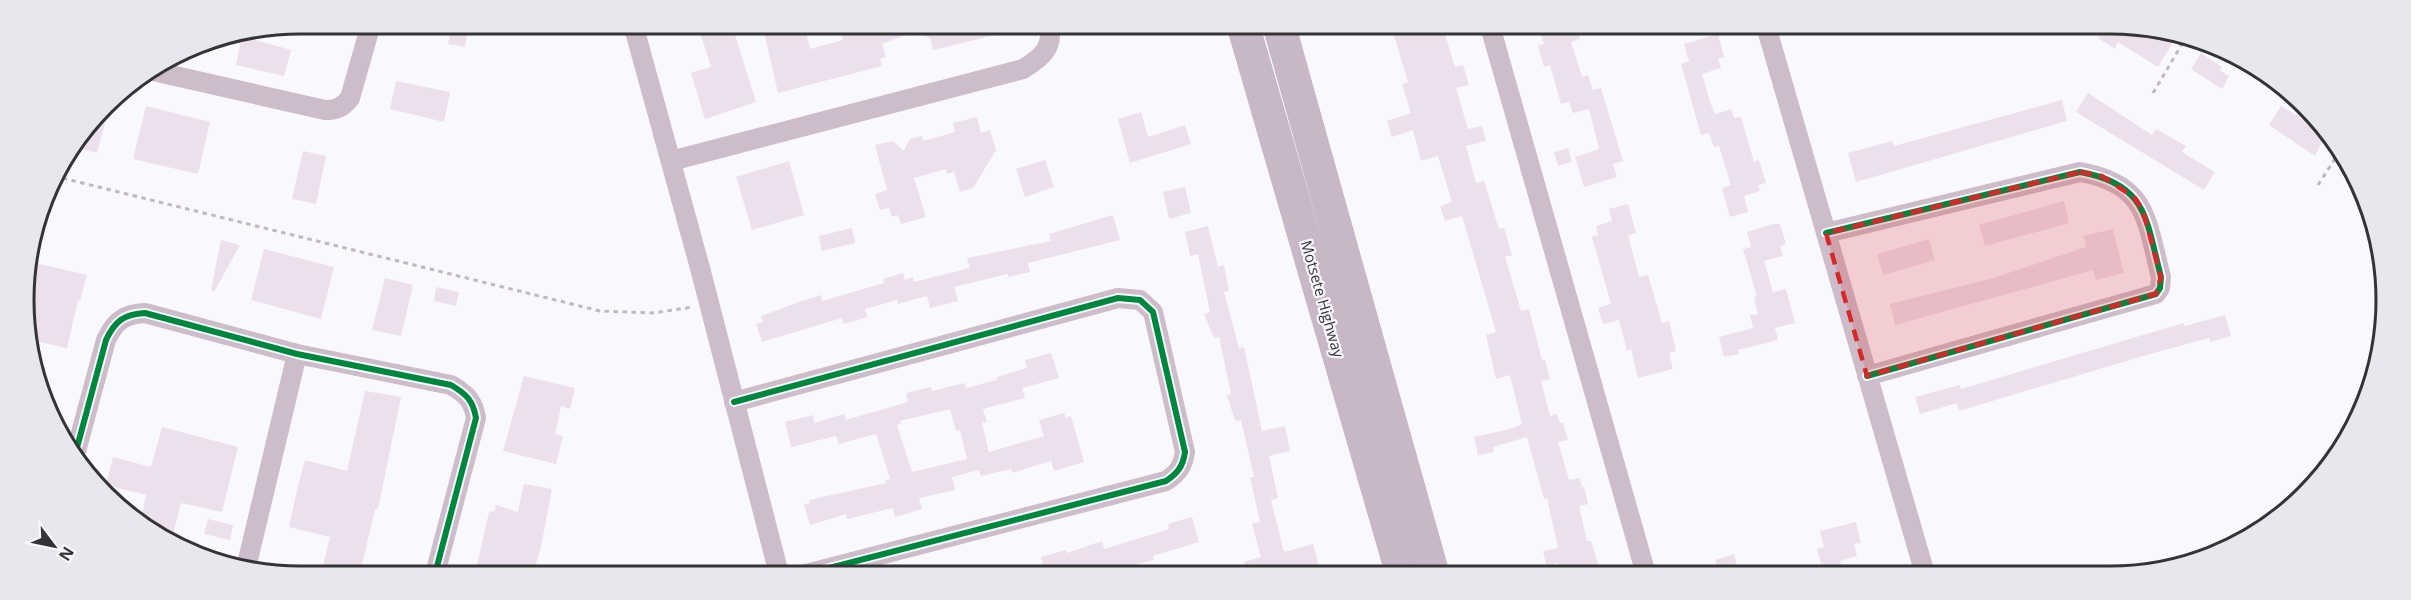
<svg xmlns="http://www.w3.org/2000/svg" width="2411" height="600" font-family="'Open Sans',sans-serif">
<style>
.building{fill:#ede0ed;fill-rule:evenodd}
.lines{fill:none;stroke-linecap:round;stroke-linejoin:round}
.path{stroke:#c2b8c2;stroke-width:3;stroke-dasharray:4.5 4.5;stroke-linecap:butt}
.street{stroke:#cdbdcb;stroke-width:20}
.highway{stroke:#c8b7c7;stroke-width:33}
.cycleway-casing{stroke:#f8f7fe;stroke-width:10}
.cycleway{stroke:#00873e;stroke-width:6}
.marked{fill:#d62828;fill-opacity:0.2;stroke:#d62828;stroke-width:4.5;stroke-dasharray:12 8;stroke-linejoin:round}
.labels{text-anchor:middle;stroke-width:4.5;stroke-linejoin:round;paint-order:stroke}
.street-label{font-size:15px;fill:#343437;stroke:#f8f7fe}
.rim{fill:none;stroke:#343437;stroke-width:3}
</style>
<rect width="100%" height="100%" fill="#f9f8fd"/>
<!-- building -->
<g class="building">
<path d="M452,24h16l-3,23 -17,-3z"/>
<path d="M714,25h18l24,77 -51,17 -14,-46 20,-6 -12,-38z"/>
<path d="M796,25h8l6,24 33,-9 -5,-15h177l1,5 -83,20 -3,-12 -17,-6 -31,12 4,13 -6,2 2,7 -104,27 -14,-61z"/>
<path d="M1391,25h51l13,42 8,-2 6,20 -13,3 12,41 14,-3 4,15 -20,5 10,37 8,-2 15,48 5,-1 8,27 -7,2 16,54 8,-2 13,51h3l5,19 -9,2 9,35 7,-2 3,9h3l5,17 -10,2 11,38 11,-2 2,9h2l4,17 -9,2 8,35h4l8,27 -10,2 1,4h-29l-3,-11 -12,2 -3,-14 15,-3 -11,-50 -3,1 -17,-62 -34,10 1,5 -16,3 -4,-18 36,-8 12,-5 -12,-49 -14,4 -10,-44 10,-3 -34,-116 -17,5 -5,-15 12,-4 -14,-46 -17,5 -8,-31 -21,7 -5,-16 24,-8 -9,-29 6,-2z"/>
<path d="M1558,26h18l4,13 -9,3 11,35 6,-2 5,15 8,-2 22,73 -10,3 4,13 -33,10 -9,-30 24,-8 -10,-40 -16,4 -4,-11 -8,2 -11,-39 -6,2 -6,-21 6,-2 -3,-10 18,-5z"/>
<path d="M2093,26h50l29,18 -14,23 -40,-25 -3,7 -17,-11 4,-6z"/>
<path d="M1718,34l6,23 -6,2 3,9 -19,6 8,28 5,12 16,-5 3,9 7,-1 13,45 5,-2 7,23 -8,2 2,6 -16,5 4,16 -18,5 -8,-29 9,-3 -12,-39 -5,1 -5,-14 -8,2 -20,-71 8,-3 -5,-17z"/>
<path d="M242,36l49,14 -7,26 -48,-11z"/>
<path d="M2201,53l21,14 -2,3 9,6 -7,13 -31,-20z"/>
<path d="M396,81l54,11 -6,30 -54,-13z"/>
<path d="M2088,93l64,42 4,-6 30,17 -4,6 33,20 -11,18 -128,-78z"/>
<path d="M2062,100l5,21 -211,61 -8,-29 44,-12 2,5z"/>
<path d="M111,101l-14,52 -21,-5z"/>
<path d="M146,106l64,16 -12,52 -65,-15z"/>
<path d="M2281,106l45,28 -11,22 -46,-31z"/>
<path d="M1141,112l7,25 37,-12 6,19 -61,19 -12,-44z"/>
<path d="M977,117l4,16 9,-3 6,20 -23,38 -13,4 -6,-20 -7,2 -1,-5 -32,9 12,39 -25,7 -3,-9 -6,2 -3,-9 -9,2 -5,-16 12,-4 -12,-45 18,-4 11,10 6,-12 12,-3 1,5 32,-9 -2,-9z"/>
<path d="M1568,148l4,14 -14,4 -4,-14z"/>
<path d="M303,151l23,5 -10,48 -24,-5z"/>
<path d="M1045,160l9,27 -29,10 -9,-28z"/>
<path d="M789,161l15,54 -52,15 -16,-53z"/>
<path d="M1185,187l6,26 -22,6 -6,-27z"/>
<path d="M2064,201l5,22 -84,23 -6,-21z"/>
<path d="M1628,204l8,29 -8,2 11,42 9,-2 14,48 7,-2 7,30 -7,2 4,16 -35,9 -7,-29 -4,2 -8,-31 -16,4 -5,-16 13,-4 -19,-67 6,-2 -2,-9 16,-5 -3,-12z"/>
<path d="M1113,215l7,25 -92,23 2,9 -22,5v-3l-54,13 4,14 -28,7 -3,-12 -29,8 -1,-4 -32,9 2,8 -23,7 -2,-6 -80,24 -6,-18 7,-2 -2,-6 41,-15 19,-6 1,6 62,-18 -1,-4 20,-6 2,7 8,-3 1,5 56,-14 -3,-10 84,-17 -2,-7z"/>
<path d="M1774,224h6l6,20 -6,2 3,10 -19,5 9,31 13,-3 9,34 -20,5 3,12 -40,10 1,4 -15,3 -5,-20 34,-9 -3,-13 8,-1 -4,-17 3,-1 -14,-47 8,-2 -4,-15z"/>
<path d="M1208,226l10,41 6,-2 5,26 -5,1 15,56 5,-1 18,84 23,-5 5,25 -21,5 9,42 -7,2 13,52 29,-8 8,30h-74l-3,-12 17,-5 -9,-33 8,-2 -10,-45h4l-13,-57 -6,1 -8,-26 4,-1 -12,-57 -5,1 -10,-24 6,-2 -12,-58 -8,2 -5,-24z"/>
<path d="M852,228l3,15 -33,8 -3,-15z"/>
<path d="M2113,229l11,44 -28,7 -3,-10 -198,55 -5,-21 104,-26 92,-31 -3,-11z"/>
<path d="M1929,239l6,21 -52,15 -6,-21z"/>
<path d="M221,240l19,5 -26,47 -3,-2z"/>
<path d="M264,249l70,18 -13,52 -70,-19z"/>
<path d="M35,263l52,12 -7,26 -2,-1 -11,48 -37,-8 -5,-53 3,-13 5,1z"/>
<path d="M385,278l28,7 -12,51 -29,-6z"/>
<path d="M436,287l23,5 -3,14 -22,-5z"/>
<path d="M2225,315l6,21 -21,6 -1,-4 -66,18 -184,55 -2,-8 -37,11 -5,-17 45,-12 1,4 199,-59 24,-7 1,3z"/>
<path d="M1051,353l8,25 -37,10 3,10 -42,11 4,13 -5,1 7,29 55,-16 -5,-16 25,-7 2,5 5,-2 13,46 -30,9 -3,-10 -39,12 -1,-4 -30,7 -2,-6 -27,7 3,13 -36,8 3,11 -27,8 -2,-9 -46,11 -1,-5 -36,11 -6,-20 6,-2 -1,-3 77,-17 -1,-3 5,-1 -14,-45 -37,10 -3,-8 -45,11 -6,-25 28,-7 1,8 30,-9 2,6 62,-18 -2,-9 25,-6 1,4 32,-8 2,5 31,-8v-3l30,-9 -2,-8zM950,409l6,22 4,-1 7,29 -55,13 -15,-47 4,-1 -1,-3z"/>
<path d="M524,376l51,12 -5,21 -9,-3 -6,28 8,2 -7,28 -53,-13z"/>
<path d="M365,391l36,6 -23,112h-3l-15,65h-39l9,-37 -41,-10 9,-41 7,-26 42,11z"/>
<path d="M162,427l76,20 -16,65 -41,-9 -10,39 -9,-3 -21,-19 5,-25 -40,-10 7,-28 38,10z"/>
<path d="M524,484l28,5 -11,58 -8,27h-58l14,-62 6,-1 1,-6 22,7z"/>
<path d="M1192,517l7,25 -46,14 1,4 -35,9 1,5h-75l-4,-17 25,-7 1,3 35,-12 2,8 65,-20 -1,-5z"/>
<path d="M208,519l25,6 -3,15 -26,-6z"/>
<path d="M1856,522l5,21 -7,1 3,12 -17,5 3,13h-19l-7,-25 7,-2 -4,-16z"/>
<path d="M1734,554l5,20h-20l-4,-14z"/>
</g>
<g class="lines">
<!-- path -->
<g class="path">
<path d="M2153,93l32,-54"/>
<path d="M54,176l546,135 53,2 40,-6"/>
<path d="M2318,185l22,-34"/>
</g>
<!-- street -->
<g class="street">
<path d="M633,24l67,244 79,306"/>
<path d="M1490,26l156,548"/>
<path d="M1766,26l159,548"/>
<path d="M153,71l172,39c12,0 18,-3 25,-12l21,-74"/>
<path d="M671,161l352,-92c18,-11 31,-21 26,-44"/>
<path d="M1826,233l254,-61c68,12 66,48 81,105l-1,11 -4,6 -289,82"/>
<path d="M734,402l384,-104 22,2 13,12 32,140c-2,14 -7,21 -19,29l-360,93"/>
<path d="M75,455l31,-115c9,-19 18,-26 39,-27l152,41 154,31c15,9 22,15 25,33l-41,156"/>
<path d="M246,568l51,-214"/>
</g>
<!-- highway -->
<g class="highway">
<path d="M1243,25l159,549"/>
<path d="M1279,25l154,549"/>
</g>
<defs>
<g id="cycleway">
<path d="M1826,233l254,-61c68,12 66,48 81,105l-1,11 -4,6 -289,82"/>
<path d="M734,402l384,-104 22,2 13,12 32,140c-2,14 -7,21 -19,29l-360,93"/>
<path d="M75,455l31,-115c9,-19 18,-26 39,-27l152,41 154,31c15,9 22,15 25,33l-41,156"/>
</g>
</defs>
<!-- cycleway casing -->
<use href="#cycleway" class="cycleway-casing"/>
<!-- cycleway -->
<use href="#cycleway" class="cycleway"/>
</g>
<!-- marked area -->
<path class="marked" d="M2080,172l22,4 33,22 8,13 18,66 -5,17 -289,82 -41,-143z"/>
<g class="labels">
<!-- street labels -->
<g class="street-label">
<text transform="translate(1322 299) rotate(74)" y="5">Motsete Highway</text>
</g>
</g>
<!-- crop -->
<path d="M0 0H2411V600H0ZM300 34H2110A266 266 0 0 1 2376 300V300A266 266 0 0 1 2110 566H300A266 266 0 0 1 34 300V300A266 266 0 0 1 300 34Z" fill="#e8e7ee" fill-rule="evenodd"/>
<path class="rim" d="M300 34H2110A266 266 0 0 1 2376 300V300A266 266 0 0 1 2110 566H300A266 266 0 0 1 34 300V300A266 266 0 0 1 300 34Z"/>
<!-- north arrow -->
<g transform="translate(54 546) rotate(122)" stroke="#f8f7fe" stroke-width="4.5" paint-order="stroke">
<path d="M0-4.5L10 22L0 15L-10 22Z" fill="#343437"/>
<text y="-9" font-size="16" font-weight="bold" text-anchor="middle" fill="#343437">N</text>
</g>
</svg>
